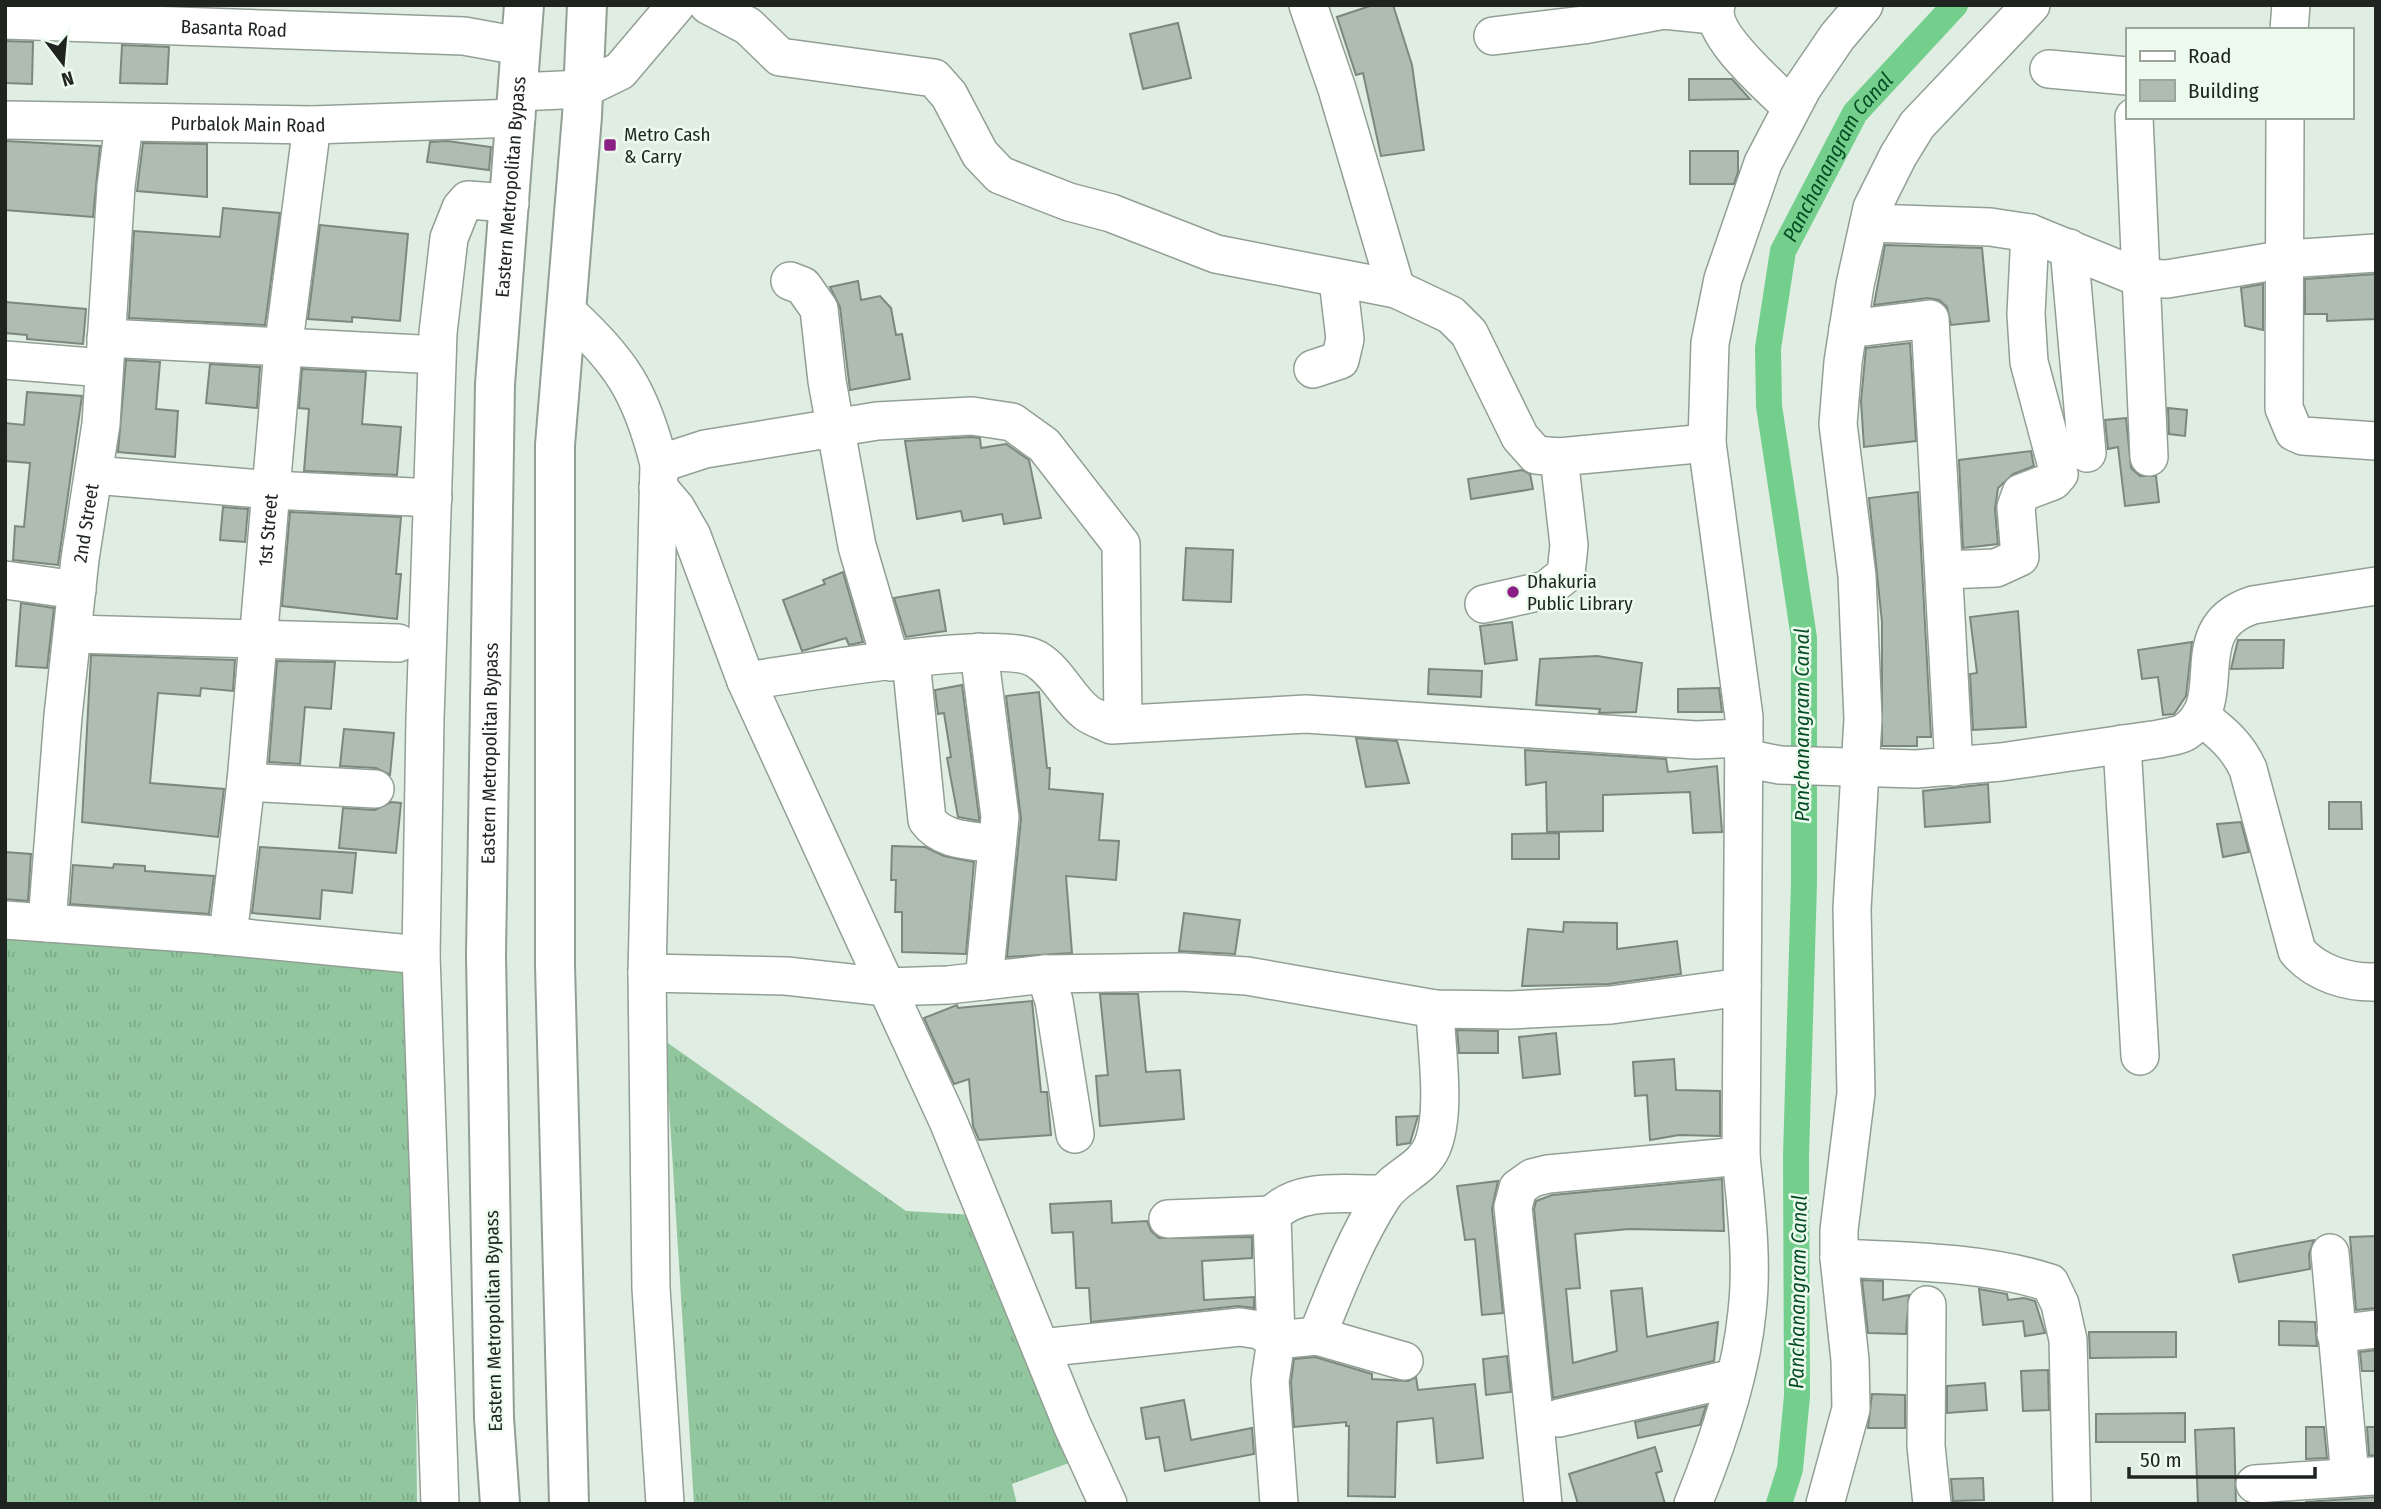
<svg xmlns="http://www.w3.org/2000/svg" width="2381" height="1509" font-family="'Fira Sans Condensed',sans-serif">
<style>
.grass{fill:url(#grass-tufts)}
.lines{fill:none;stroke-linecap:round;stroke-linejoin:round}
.canal{stroke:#74cf8d;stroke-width:26}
.building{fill:#afbcb1;stroke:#7c887f;stroke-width:2}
.minor-casing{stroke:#929f94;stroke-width:40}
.major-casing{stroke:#929f94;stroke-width:42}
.minor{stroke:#fff;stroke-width:37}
.major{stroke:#fff;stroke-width:38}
.poi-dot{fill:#8b1f83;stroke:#edfbef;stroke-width:2.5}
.labels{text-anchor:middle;stroke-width:5;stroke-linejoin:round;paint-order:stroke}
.street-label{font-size:19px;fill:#1f2420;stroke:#edfbef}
.poi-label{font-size:19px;fill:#1f2420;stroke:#edfbef;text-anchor:start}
.water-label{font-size:21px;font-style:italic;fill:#054d23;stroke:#edfbef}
</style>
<defs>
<pattern id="grass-tufts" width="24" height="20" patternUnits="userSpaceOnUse" patternTransform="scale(1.75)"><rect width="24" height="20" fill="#92c69e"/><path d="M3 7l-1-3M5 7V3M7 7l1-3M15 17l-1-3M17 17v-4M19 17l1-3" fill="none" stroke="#7daa88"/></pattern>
</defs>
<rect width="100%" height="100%" fill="#e0ede2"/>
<!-- grass -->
<g class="grass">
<path d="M5,935l407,31 5,538h-412z"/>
<path d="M665,1041l241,170 68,4 95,248 -57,21 5,20h-323z"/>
</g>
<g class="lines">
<!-- canal -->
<path class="canal" id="s1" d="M1779,1504l11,-35 7,-73 -1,-240 8,-273v-245l-35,-232 -1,-58 15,-97 72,-138 100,-108"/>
</g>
<!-- building -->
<g class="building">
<path d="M1373,5h20l19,60 12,85 -43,6 -18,-83 -7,2 -19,-58z"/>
<path d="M1178,23l13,55 -48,11 -13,-55z"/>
<path d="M5,41l28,1 -1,42 -27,-1z"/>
<path d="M122,45l47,2 -2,37 -47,-1z"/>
<path d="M1689,79h43l18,20 -61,1z"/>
<path d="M5,141l95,5 -7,71 -88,-7z"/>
<path d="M447,141l44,6 -2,23 -62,-8 3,-20z"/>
<path d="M143,143l64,1v53l-70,-6z"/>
<path d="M1690,151h48v21l-4,12h-44z"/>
<path d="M223,208l57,5 -15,112 -136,-7 5,-87 86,6z"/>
<path d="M320,225l88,9 -8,87 -48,-4v5l-44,-3z"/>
<path d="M1885,245l97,3 7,73 -38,4 -4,-18 -8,-7 -11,-2 -54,7z"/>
<path d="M2376,274v45l-49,2v-7h-22v-35z"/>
<path d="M858,281l3,19 19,-4 11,12 5,27 6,-1 8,45 -60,11 -10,-83 -10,-20z"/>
<path d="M2263,284v46l-18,-4 -4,-38z"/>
<path d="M5,302l81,7 -3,35 -56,-5v-4l-22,-2z"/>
<path d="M1910,343l6,98 -52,6 -3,-46 5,-53z"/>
<path d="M126,360l34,2 -4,47 22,2 -3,46 -57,-5z"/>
<path d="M210,364l50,3 -3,41 -51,-5z"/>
<path d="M302,369l64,3 -4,52 39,3 -4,48 -93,-4 5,-62 -10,-1z"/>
<path d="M27,392l55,4 -24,169 -45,-5 2,-34 9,1 6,-64 -25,-2v-38l19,2z"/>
<path d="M2168,408l19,2 -2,26 -16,-2z"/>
<path d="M2126,418l5,50 9,8h16l3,26 -34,4 -7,-59 -10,2 -3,-29z"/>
<path d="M971,437l9,1 1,10 25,-4 23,16 12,58 -37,6 -2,-10 -39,7 -2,-10 -44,8 -12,-78z"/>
<path d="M2031,451l3,15 -21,8 -15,14 -3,21 3,35 -35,4 -4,-88z"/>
<path d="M1522,470l8,4 3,15 -62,10 -3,-20z"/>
<path d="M1918,492l13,245h-14v9h-35v-124l-13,-124z"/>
<path d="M223,507l25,2 -3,33 -25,-2z"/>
<path d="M290,512l111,5 -5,57h5l-4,45 -115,-13z"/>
<path d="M1186,548l47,2 -2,52 -48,-2z"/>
<path d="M843,572l20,70 -14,3 -3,-7 -44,13 -19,-51 42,-16 -2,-4z"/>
<path d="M939,590l7,41 -40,6 -12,-39z"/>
<path d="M21,603l33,5 -7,60 -31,-2z"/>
<path d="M2018,611l8,116 -53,3 -3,-56 7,-1 -7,-56z"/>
<path d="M1512,622l5,38 -32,4 -5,-38z"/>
<path d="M2238,640h46l-1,28 -52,1z"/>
<path d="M2192,642l-6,54 -12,18 -11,1 -5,-38 -16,2 -4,-29z"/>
<path d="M91,655l144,5 -2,31 -32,-3 -1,8 -42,-3 -8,90 74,6 -6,48 -136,-15z"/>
<path d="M1597,656l45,7 -6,49 -37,1 1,-4 -64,-4 4,-46z"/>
<path d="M277,661l58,1 -4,47 -26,-2 -5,57 -31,-2z"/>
<path d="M1429,669l53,2 -1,26 -53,-3z"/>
<path d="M962,685l17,132v4l-21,-4 -11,-59 4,-1 -7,-44 -6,1 -3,-24z"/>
<path d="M1719,688l3,24h-44v-23z"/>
<path d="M1039,692l8,76h3l-1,21 54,5 -4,46 20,1 -3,39 -50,-4 6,77 -65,4 14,-138 -15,-123z"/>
<path d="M344,729l50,4 -4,42 -14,-7 -36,-2z"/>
<path d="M1356,738l41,3 12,42 -43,4z"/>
<path d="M1525,750l141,9 2,13 49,-6 5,66 -29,1 -3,-41 -87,3v36l-56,1 -1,-50 -20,3z"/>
<path d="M1988,784l2,38 -65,5 -2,-36z"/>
<path d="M391,802l10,1 -5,50 -57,-5 4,-40 32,2z"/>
<path d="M2329,802h32l1,27h-33z"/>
<path d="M2241,822l8,30 -26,5 -6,-33z"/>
<path d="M1559,833v26h-47v-25z"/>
<path d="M892,846l33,1 19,9 30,6 -8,92 -64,-2v-40h-7l1,-32h-5z"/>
<path d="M260,847l96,6 -4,40 -30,-3 -2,29 -68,-6z"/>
<path d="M5,852l26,2 -3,47 -23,-2z"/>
<path d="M114,864l31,2v5l69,5 -5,38 -139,-10 3,-39 40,3z"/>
<path d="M1184,913l56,7 -5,34 -56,-3z"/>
<path d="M1564,922l53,1v26l60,-8 4,33 -72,10 -87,2 6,-57 35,3z"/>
<path d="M1100,994h38l8,78 34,-2 4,49 -84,7 -4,-50 12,-1z"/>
<path d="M1032,1001l9,91h6l4,43 -72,5 -6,-14 -4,-47 -15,5 -30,-66 33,-13 1,3z"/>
<path d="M1457,1030l41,1v22h-39z"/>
<path d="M1556,1033l4,41 -37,4 -4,-41z"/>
<path d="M1674,1059l2,31 44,1v45l-41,-1 -29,5 -3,-45 -12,1 -2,-34z"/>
<path d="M1418,1116l-8,27 -13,2 -1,-28z"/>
<path d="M1722,1179l2,52 -95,-2 -54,5 5,54 -14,1 7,74 44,-12 -6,-60 31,-3 5,49 71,-15 -4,39 -161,37 -19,-189 2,-8 16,-6z"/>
<path d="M1498,1181l-6,28 11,104 -21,2 -7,-76 -10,1 -8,-54z"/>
<path d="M1111,1201l1,22 35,-2 4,10 8,7 93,-1v21l-50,3 2,39 50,-3v11l-16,-2 -147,16 -2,-34h-13l-3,-56 -21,1 -2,-29z"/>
<path d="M2376,1236v72l-20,2 -6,-73z"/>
<path d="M2314,1240l-5,14 1,15 -71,13 -6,-27z"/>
<path d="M1862,1280l21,1v19l26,-5 -3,39 -38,-1z"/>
<path d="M1979,1289l28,5 1,6 16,-2 11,3 10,32 -20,3 -2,-15 -40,4z"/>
<path d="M2279,1321l36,1 2,24 -38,-1z"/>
<path d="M2089,1332h87v25l-86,1z"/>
<path d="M2376,1350v21h-14l-2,-19z"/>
<path d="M1507,1356l4,36 -25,3 -3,-36z"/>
<path d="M1315,1357l57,17v5l36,2 8,-4 2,13 57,-6 8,74 -46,5 -4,-45 -36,4 -2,75 -47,-1 1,-70h-3v-4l-52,5 -3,-45 3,-23z"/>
<path d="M2048,1370l1,40 -26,1 -2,-40z"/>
<path d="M1985,1383l2,27 -40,3v-27z"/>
<path d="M1872,1394l33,1v33h-37z"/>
<path d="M1184,1400l7,40 61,-12 2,26 -89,17 -6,-34 -13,2 -5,-31z"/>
<path d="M1706,1406l-6,19 -62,13 -3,-16z"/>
<path d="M2185,1413v29h-89v-28z"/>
<path d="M2306,1427h18l3,31 -21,1z"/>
<path d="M2367,1427h9v29l-7,-1z"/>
<path d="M2234,1428l2,76h-38l-3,-74z"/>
<path d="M1655,1447l7,24 -6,2 9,31h-87l-9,-30z"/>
<path d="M1983,1478l1,22 -31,1 -2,-22z"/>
<path d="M2376,1497v7h-70v-2z"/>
</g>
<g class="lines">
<defs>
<g id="minor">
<path d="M708,5l40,21 32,31 154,21 15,17 31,59 20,21 69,27 42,11 105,41 180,35 55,26 18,18 51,104 16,18 23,2 148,-14"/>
<path d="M1308,5l29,84 59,200"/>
<path d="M1716,5c-8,29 55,82 75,102"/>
<path id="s2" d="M5,20l459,16 55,10"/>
<path d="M2289,30l2,-25"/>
<path d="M1493,36l90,-11 81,-15 49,5"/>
<path d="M2049,69l78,7"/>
<path d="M518,92l65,-3 37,-18 56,-66"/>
<path d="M2134,117l15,340"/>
<path d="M2285,117l-1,291 10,24 9,4 73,5"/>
<path id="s3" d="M5,120l307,5 204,-7"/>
<path d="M1869,223l121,4 40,6 110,45 27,1 119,-20 90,-6"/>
<path d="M2069,248l18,205"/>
<path d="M790,281l13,5 16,23 8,72 30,165 34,116"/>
<path d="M567,312c54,49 74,80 92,152l-12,509 4,315 14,216"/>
<path d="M1848,329l82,-10 24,448"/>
<path d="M106,338l314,16"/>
<path d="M5,360l99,8"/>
<path d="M1313,369l27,-9 5,-21 -7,-59"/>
<path d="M659,464l46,-15 172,-28 95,-5 40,6 32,23 77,99 2,180"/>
<path d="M94,475l178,15 161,8"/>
<path d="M658,487l18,21 16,28 54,145 202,440 124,304 36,79"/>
<path d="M1944,570l52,-2 24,-11 -4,-50 5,-14 32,-12 6,-7 -30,-112 -3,-48 4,-81"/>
<path d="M5,580l72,10"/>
<path d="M1484,604l62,-14 20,-16 3,-29 -10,-88"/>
<path d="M73,634l325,9"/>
<path d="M979,652l21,165 -16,164"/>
<path d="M911,660l16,160c16,22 45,20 70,24"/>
<path d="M746,681c51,-7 254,-43 290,-22 22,13 32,40 51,54 7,5 17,8 24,12l195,-11 390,26 48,-2"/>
<path d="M2200,716c21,16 37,29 48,53l49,182c19,22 50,32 79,31"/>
<path d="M2122,744l18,312"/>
<path d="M1744,758l36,7 136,4 85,-7 158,-23c8,-2 20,-3 26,-7 49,-32 -5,-103 68,-127l123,-19"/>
<path d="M246,782l129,7"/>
<path d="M5,920l197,14 219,21"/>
<path id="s4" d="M47,923l16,-207 17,-157 21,-135 15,-238 8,-62"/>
<path id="s5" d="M228,936l18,-154 37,-432 29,-225"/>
<path d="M647,973l139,3 100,11 62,-2 97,-11 136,-2 66,4 188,33 75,1 101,-5 131,-18"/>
<path d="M1045,974l9,27 21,133"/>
<path d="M1168,1219l104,-4"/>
<path d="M2330,1253l20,224"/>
<path d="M1839,1258c67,3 147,4 211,25l10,21 8,36 4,164"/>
<path d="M1927,1305l-1,141 6,58"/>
<path d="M2336,1334l40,-5"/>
<path d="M1317,1336l87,25"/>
<path d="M1276,1340l-4,-125c27,-29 75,-20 112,-21"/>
<path d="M1041,1348l199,-21 19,3 17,10"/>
<path d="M1559,1418l175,-40"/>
<path d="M2255,1484l118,-8"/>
<path d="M440,1504l-19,-549 4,-236 13,-386 11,-95 12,-30 7,-8 42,3"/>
<path d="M1279,1504l-9,-123 6,-41 41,-4c19,-47 38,-97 66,-140 13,-20 39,-26 49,-49 15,-35 4,-100 3,-138"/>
<path d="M1543,1504l-30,-297 5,-19 14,-10 16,-4 193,-18"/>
<path d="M1693,1504c24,-59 48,-128 54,-192 6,-51 -1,-105 -6,-156l3,-439 -37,-274 3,-100 13,-64 40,-116 40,-76 34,-50 27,-32"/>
<path d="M1825,1504l26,-95 -1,-49 -11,-102v-28l17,-137 -4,-184 11,-190 -6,-143 -19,-152 5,-62 12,-77 17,-77 26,-52 19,-31 114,-120"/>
</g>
<g id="major">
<path id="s6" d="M500,1504l-6,-86 -8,-463 9,-571 29,-379"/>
<path d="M569,1504l-14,-539v-520l27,-329 5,-111"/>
</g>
</defs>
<!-- minor casing -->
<use href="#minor" class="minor-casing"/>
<!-- major casing -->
<use href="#major" class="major-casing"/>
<!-- minor -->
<use href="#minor" class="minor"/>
<!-- major -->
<use href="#major" class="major"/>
</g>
<!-- markers -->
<g class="poi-dot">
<rect x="603" y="138" width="14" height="14" rx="3.5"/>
<circle cx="1513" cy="592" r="7"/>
</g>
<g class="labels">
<!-- street labels -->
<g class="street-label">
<text dy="7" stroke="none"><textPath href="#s2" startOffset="229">Basanta Road</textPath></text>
<text dy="7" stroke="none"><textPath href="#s3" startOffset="243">Purbalok Main Road</textPath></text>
<text dy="7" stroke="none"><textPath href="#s6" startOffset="1318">Eastern Metropolitan Bypass</textPath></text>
<text dy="7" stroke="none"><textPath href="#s4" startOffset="402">2nd Street</textPath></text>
<text dy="7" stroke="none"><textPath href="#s5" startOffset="408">1st Street</textPath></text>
<text dy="7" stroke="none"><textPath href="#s6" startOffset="751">Eastern Metropolitan Bypass</textPath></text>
<text transform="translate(493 1321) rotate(-91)" y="7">Eastern Metropolitan Bypass</text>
</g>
<!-- poi labels -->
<g class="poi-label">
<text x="624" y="141">Metro Cash<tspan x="624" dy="22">&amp; Carry</tspan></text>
<text x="1527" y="588">Dhakuria<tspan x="1527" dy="22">Public Library</tspan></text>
</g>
<!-- water labels -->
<g class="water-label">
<text dy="7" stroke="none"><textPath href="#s1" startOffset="1368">Panchanangram Canal</textPath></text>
<text transform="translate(1802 725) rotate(-90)" y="7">Panchanangram Canal</text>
<text transform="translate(1798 1292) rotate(-89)" y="7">Panchanangram Canal</text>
</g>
</g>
<!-- border -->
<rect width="2381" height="1509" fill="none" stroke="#1f2420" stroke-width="14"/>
<!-- legend -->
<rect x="2126" y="28" width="228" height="91" fill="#edfbef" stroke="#9ba59c" stroke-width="2"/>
<rect x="2140" y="51" width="35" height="10" fill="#ffffff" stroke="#9ba59c" stroke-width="2"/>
<text x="2188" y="63" font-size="21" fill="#1f2420">Road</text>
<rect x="2140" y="80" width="35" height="21" fill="#afbcb1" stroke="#9ba59c" stroke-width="2"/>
<text x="2188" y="98" font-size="21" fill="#1f2420">Building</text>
<!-- north arrow -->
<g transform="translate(63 63) rotate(164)" stroke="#edfbef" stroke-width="5" paint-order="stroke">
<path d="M0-5L12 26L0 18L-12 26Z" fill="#1f2420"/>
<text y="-10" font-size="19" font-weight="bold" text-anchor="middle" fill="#1f2420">N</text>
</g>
<!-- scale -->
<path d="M2129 1467v10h186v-10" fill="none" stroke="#1f2420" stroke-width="3.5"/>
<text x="2140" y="1467" font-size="21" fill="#1f2420" stroke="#edfbef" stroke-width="5" paint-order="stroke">50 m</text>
</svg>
